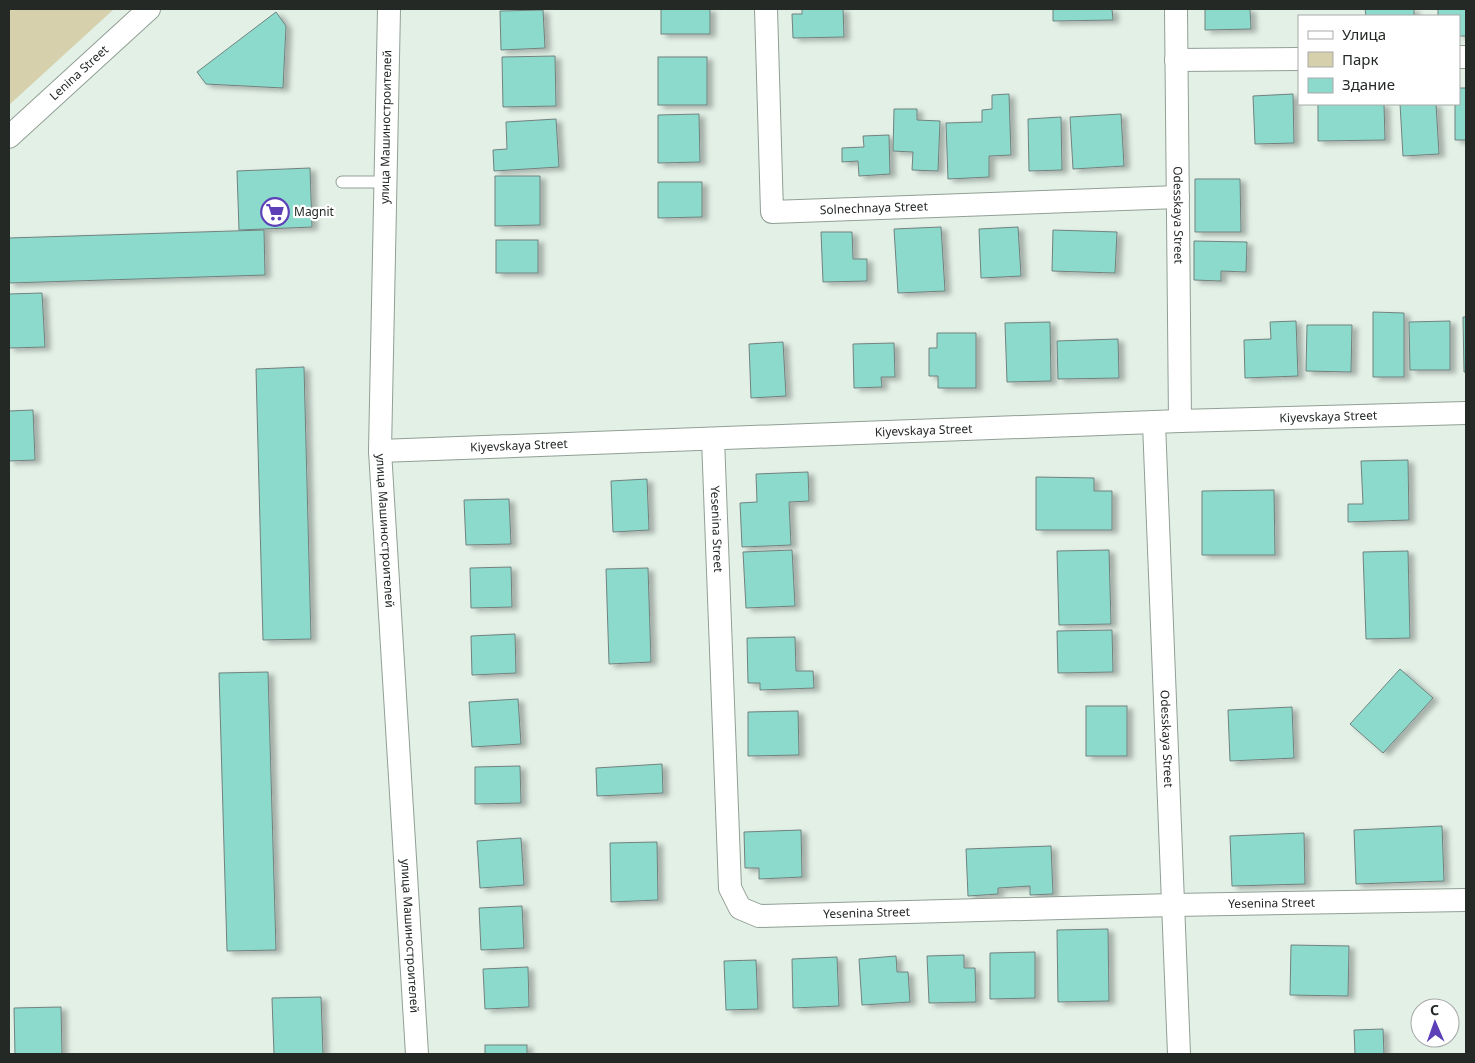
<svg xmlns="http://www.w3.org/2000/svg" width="1475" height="1063" font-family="'Noto Sans',sans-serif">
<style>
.green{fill:#d6d1ac}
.building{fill:#8cdacc;stroke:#71827f;filter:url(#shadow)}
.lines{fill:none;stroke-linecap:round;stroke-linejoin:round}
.lane-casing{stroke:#919f95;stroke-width:13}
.street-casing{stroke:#919f95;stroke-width:24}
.lane{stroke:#fff;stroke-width:11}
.street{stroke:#fff;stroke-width:22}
.labels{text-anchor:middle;stroke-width:4.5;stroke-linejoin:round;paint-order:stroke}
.street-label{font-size:12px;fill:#242925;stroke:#fff}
.poi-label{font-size:12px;fill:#242925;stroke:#fff;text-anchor:start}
</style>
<defs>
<filter id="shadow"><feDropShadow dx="5.5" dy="3" stdDeviation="2.5" flood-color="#0004"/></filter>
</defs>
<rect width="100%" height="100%" fill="#e2f0e6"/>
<!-- green -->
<path class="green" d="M9,9h105l-105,96z"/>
<!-- building -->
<g class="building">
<rect x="661" y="9" width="49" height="25"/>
<path d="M802,9h41l1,28 -51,1 -1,-24h10z"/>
<path d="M1053,9h59l1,11 -60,1z"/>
<path d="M1205,9h45l1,20 -46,1z"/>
<path d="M1365,9h49v7h-48z"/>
<path d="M1438,9h28v27h-7v-20h-21z"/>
<path d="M543,10l2,38 -44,2 -1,-39z"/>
<path d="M276,12l10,14 -3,62 -77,-4 -9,-12z"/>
<path d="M555,56l1,50 -53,1 -1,-50z"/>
<rect x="658" y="57" width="49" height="48"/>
<path d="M1459,88h7v52h-11v-36h4z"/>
<path d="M1009,94l2,61 -22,1v21l-41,2 -2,-56 36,-1v-12l10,-1v-14z"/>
<path d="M1293,94l1,49 -39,1 -2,-48z"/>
<path d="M1318,104h66l1,36 -67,1z"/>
<path d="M1400,104h36l3,50 -36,2z"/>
<path d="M894,109h23v11l23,1 -2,50 -26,-1 1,-18 -20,-1z"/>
<path d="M699,114l1,48 -42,1v-48z"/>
<path d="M1121,114l3,52 -51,3 -3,-52z"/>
<path d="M1061,117l1,53 -33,1 -1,-52z"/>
<path d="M556,119l3,48 -65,4 -1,-21 14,-1 -1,-27z"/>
<path d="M889,135l1,39 -31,2 -1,-15 -16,1v-14l22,-1 -1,-11z"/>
<path d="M310,168l2,59 -73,3 -2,-59z"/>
<path d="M495,176h45v49l-45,1z"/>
<path d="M1195,179h45l1,53h-46z"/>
<path d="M658,182h44v35l-44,1z"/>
<path d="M941,227l4,64 -47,2 -4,-64z"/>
<path d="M1018,227l3,49 -40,2 -2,-49z"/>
<path d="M264,230l1,45 -256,8v-45z"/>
<path d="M1053,230l64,2 -2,41 -63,-2z"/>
<path d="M821,232h31l1,27h14v22l-44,1z"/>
<rect x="496" y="240" width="42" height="33"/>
<path d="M1194,241l53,1 -1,30 -25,-1v10l-27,-1z"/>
<path d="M42,293l3,54 -36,1v-54z"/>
<path d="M1373,312l31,1v64h-31z"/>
<path d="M1463,317h3v55h-2z"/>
<path d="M1296,321l2,55 -53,2 -1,-38 27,-1 -1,-17z"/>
<path d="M1450,321v49h-40l-1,-48z"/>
<path d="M1050,322l1,59 -44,1 -2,-59z"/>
<path d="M1307,325h45l-1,47 -45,-1z"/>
<path d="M937,333h39v55h-38v-12h-9v-28h8z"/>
<path d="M1118,339l1,39 -61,1 -1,-38z"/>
<path d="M783,342l3,54 -35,2 -2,-54z"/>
<path d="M894,343l1,34h-14l1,10 -28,1 -1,-44z"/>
<path d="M304,367l7,272 -48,1 -7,-271z"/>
<path d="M33,410l2,50 -26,1v-50z"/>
<path d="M1408,460l1,60 -61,2v-18h15l-2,-43z"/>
<path d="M808,472l1,29 -20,1 2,43 -49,2 -2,-44 17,-1 -1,-28z"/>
<path d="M1036,477l58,1v13h18v39h-76z"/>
<path d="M647,479l2,51 -36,2 -2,-51z"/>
<path d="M1274,490l1,65h-73v-64z"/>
<path d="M509,499l2,45 -45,1 -2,-45z"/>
<path d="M792,550l3,56 -49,2 -3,-56z"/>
<path d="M1109,550l2,74 -52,1 -2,-74z"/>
<path d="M1408,551l2,87 -44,1 -3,-87z"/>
<path d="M511,567l1,40 -41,1 -1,-40z"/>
<path d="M648,568l3,94 -42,2 -3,-95z"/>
<path d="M1112,630l1,42 -55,1 -1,-42z"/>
<path d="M515,634l1,39 -44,2 -1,-39z"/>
<path d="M795,637l1,34h17l1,17 -54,2v-7h-12l-1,-45z"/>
<path d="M1400,669l33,29 -50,55 -33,-29z"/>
<path d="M268,672l8,278 -49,1 -8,-278z"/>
<path d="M518,699l3,45 -49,3 -3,-45z"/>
<rect x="1086" y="706" width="41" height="50"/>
<path d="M1292,707l2,51 -64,3 -2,-51z"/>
<path d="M798,711l1,44 -51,1v-44z"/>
<path d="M662,764l1,29 -66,3 -1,-28z"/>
<path d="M520,766l1,37 -46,1v-37z"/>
<path d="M1442,826l2,55 -88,3 -2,-54z"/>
<path d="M801,830l1,47 -43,2v-11h-14l-1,-36z"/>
<path d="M1304,833l1,51 -73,2 -2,-50z"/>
<path d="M521,838l3,47 -44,3 -3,-47z"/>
<path d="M657,842l1,58 -47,2 -1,-59z"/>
<path d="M1051,846l2,48 -23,1v-9l-32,2v6l-30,2 -2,-47z"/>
<path d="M522,906l2,42 -43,2 -2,-42z"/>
<path d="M1108,929l1,72 -51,1 -1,-72z"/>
<path d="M1291,945l58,1 -1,50 -58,-1z"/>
<path d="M1035,952v46l-45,1v-46z"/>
<path d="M964,955v13h11l1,34 -47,1 -2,-47z"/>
<path d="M896,956l1,16h11l2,30 -48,3 -3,-46z"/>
<path d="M837,957l2,49 -46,2 -1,-49z"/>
<path d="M756,960l2,49 -32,1 -2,-49z"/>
<path d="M528,967l1,40 -44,2 -2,-40z"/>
<path d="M321,997l2,57h-49l-2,-56z"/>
<path d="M61,1007l1,47h-47l-1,-46z"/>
<path d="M1383,1029l1,25h-29l-1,-24z"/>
<rect x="485" y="1045" width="42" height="9"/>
</g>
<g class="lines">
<defs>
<path id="lane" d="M342,182h43"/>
<g id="street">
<path id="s1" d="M389,9l-9,442 37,603"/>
<path id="s2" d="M766,9l6,203 406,-15"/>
<path id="s3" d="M1176,9l4,412"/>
<path d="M1459,57h7"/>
<path d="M1176,60l123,-1"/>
<path id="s4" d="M9,137l140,-128"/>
<path id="s5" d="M1154,423l25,631"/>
<path id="s6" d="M713,439l17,449 10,20 19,8 414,-11 293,-5"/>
<path id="s7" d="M380,451l800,-30 286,-8"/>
</g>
</defs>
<!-- lane casing -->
<use href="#lane" class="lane-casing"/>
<!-- street casing -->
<use href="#street" class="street-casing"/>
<!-- lane -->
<use href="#lane" class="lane"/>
<!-- street -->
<use href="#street" class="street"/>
</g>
<!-- icons -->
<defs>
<symbol id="supermarket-ring" viewBox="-11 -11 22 22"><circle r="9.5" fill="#fff" stroke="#5d40b8" stroke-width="1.5"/><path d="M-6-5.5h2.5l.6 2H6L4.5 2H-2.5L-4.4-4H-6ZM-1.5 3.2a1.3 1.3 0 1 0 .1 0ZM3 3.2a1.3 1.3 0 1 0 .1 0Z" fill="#5d40b8"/></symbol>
</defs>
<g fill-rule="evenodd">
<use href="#supermarket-ring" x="259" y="196" width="32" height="32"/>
</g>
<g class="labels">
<!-- street labels -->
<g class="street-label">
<text dy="4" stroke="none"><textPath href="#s4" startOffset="95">Lenina Street</textPath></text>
<text transform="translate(386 127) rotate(-89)" y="4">улица Машиностроителей</text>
<text dy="4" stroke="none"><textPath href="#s2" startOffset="305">Solnechnaya Street</textPath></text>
<text dy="4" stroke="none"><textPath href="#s3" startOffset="206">Odesskaya Street</textPath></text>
<text dy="4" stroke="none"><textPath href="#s7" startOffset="949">Kiyevskaya Street</textPath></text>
<text dy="4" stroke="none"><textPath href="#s7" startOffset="544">Kiyevskaya Street</textPath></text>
<text dy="4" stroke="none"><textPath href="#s7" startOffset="139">Kiyevskaya Street</textPath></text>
<text dy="4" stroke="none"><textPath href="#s6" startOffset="90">Yesenina Street</textPath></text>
<text dy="4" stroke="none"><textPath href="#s1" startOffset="522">улица Машиностроителей</textPath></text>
<text dy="4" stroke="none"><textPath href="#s5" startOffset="316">Odesskaya Street</textPath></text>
<text dy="4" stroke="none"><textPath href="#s6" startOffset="1005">Yesenina Street</textPath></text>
<text dy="4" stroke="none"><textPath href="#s6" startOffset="600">Yesenina Street</textPath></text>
<text dy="4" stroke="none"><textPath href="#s1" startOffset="928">улица Машиностроителей</textPath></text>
</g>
<!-- poi labels -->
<g class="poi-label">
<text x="294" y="216">Magnit</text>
</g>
</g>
<!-- border -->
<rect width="1475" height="1063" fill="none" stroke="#242925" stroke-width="20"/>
<!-- legend -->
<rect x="1298" y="15" width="162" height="90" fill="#ffffff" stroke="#a7a9a8"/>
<rect x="1308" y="31" width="25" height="8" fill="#ffffff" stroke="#a7a9a8"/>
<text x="1342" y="40" font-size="15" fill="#242925">Улица</text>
<rect x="1308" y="52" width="25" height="15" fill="#d6d1ac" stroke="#a7a9a8"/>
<text x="1342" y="65" font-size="15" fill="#242925">Парк</text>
<rect x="1308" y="78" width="25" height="15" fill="#8cdacc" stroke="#a7a9a8"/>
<text x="1342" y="90" font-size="15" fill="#242925">Здание</text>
<!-- north arrow -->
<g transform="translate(1435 1023) rotate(358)"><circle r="24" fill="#ffffff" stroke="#a7a9a8"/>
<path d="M0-4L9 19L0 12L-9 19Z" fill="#5d40b8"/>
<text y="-8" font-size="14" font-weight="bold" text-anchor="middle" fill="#242925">С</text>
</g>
</svg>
